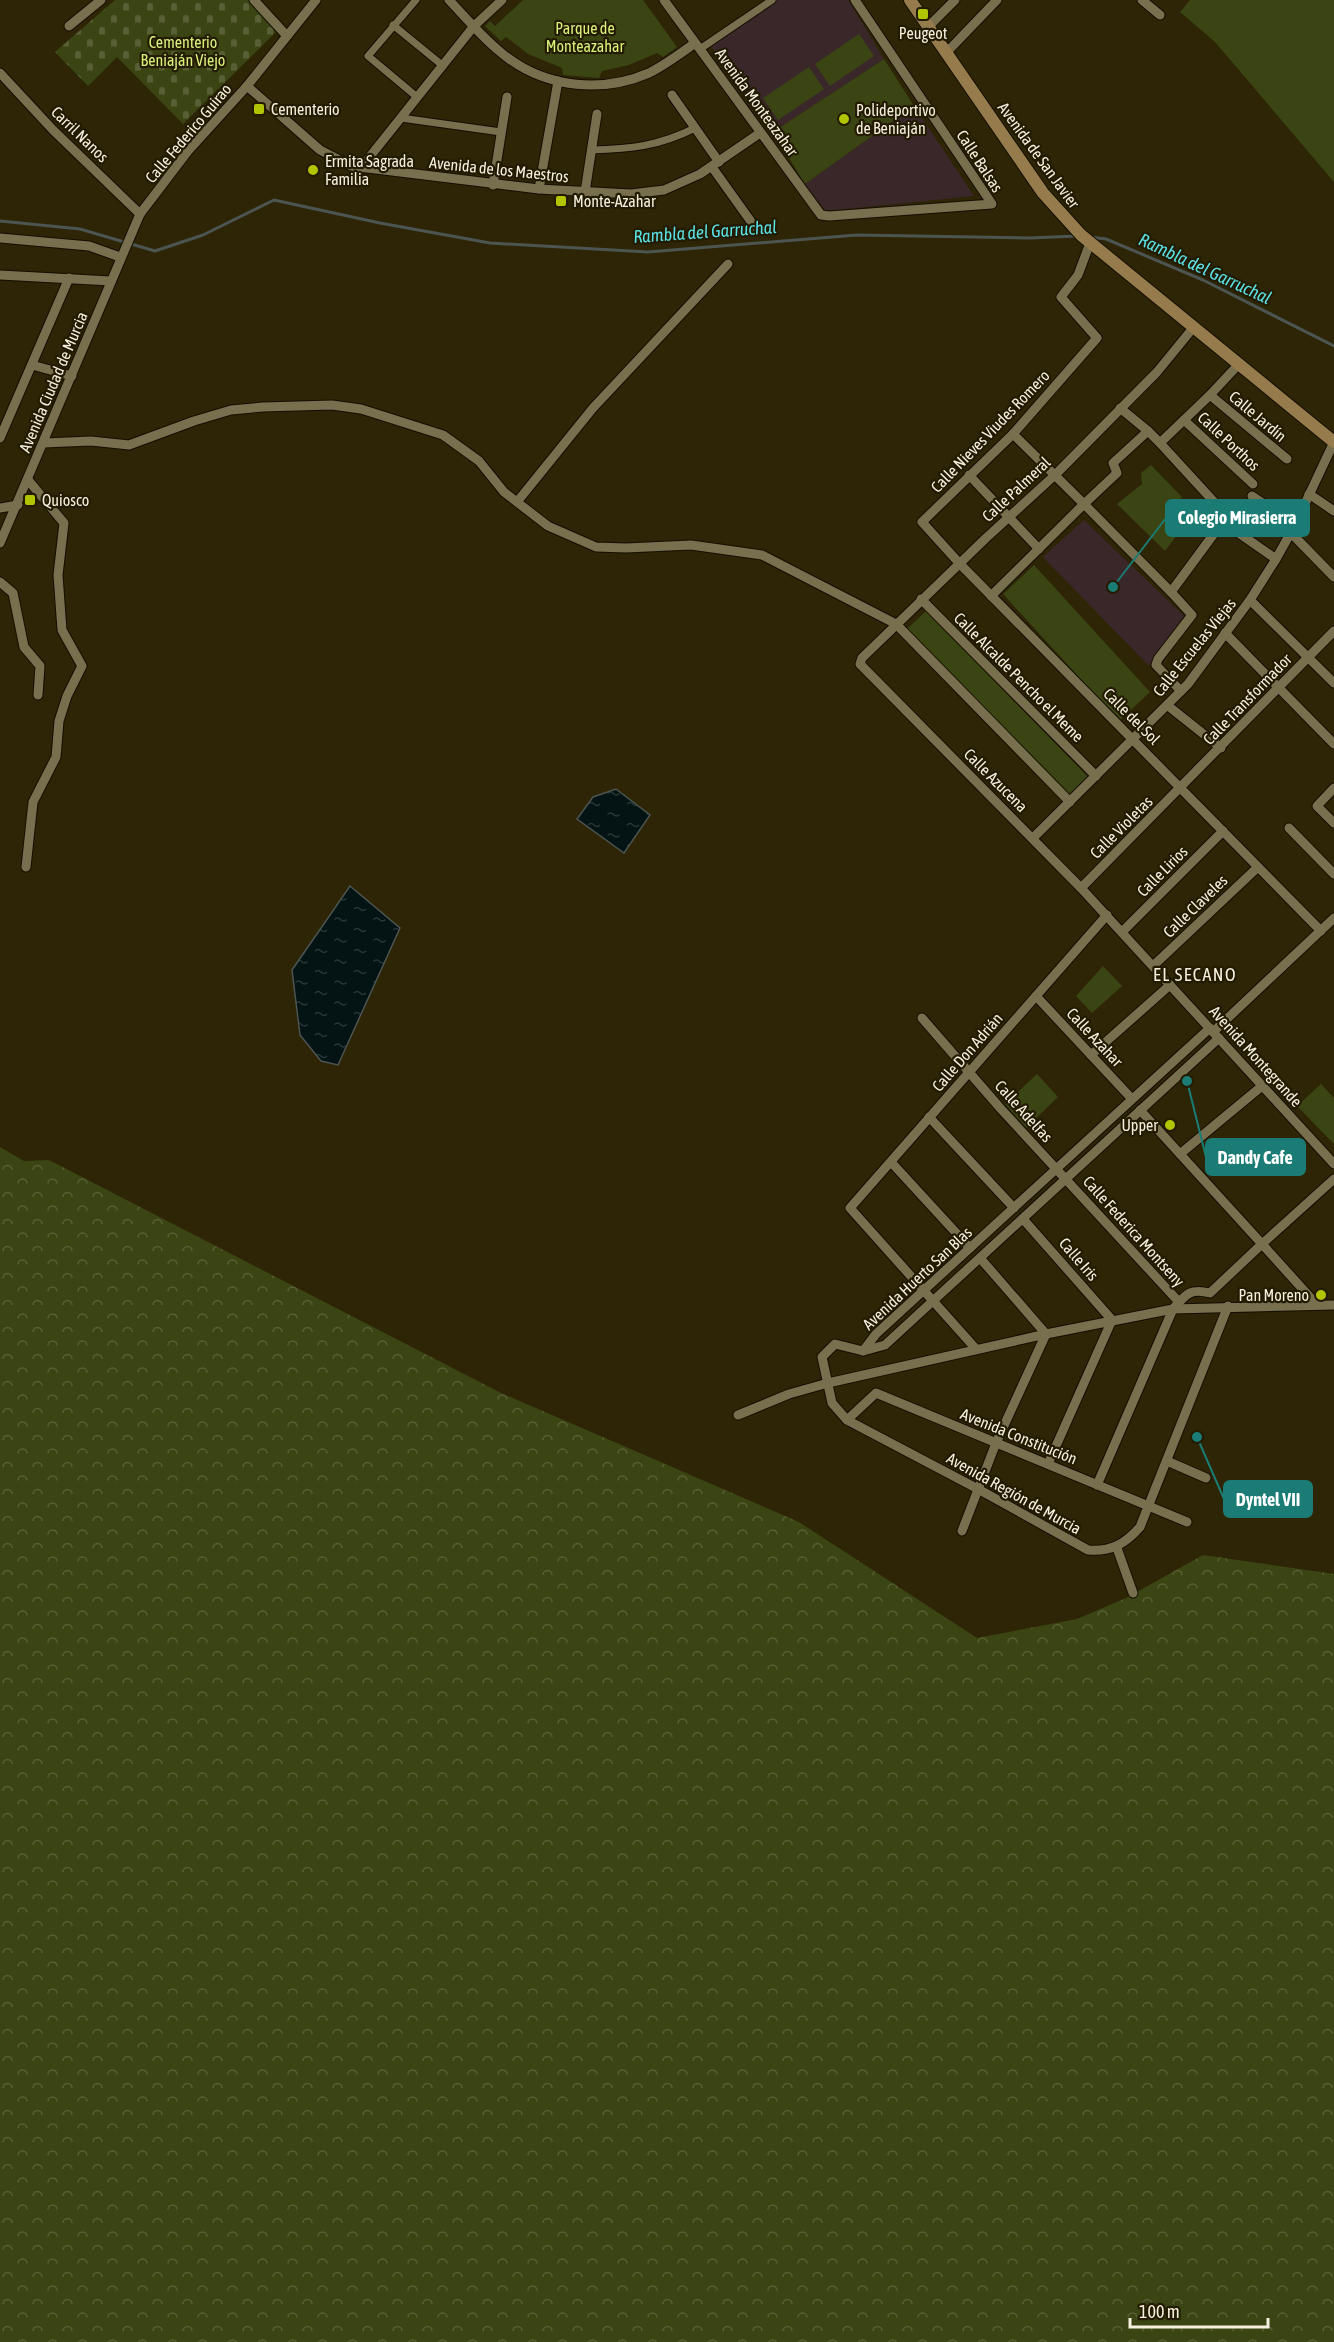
<svg xmlns="http://www.w3.org/2000/svg" width="1334" height="2342" font-family="'Asap Condensed',sans-serif">
<style>
.education{fill:#3a272a}
.green{fill:#3b4413}
.forest{fill:url(#forest-crowns)}
.cemetery{fill:url(#cemetery-stones)}
.water{fill:url(#water-ripples);stroke:#4c5551;stroke-width:1.5}
.lines{fill:none;stroke-linecap:round;stroke-linejoin:round}
.stream{stroke:#4c5551;stroke-width:3}
.pedestrian-casing{stroke:#140e00;stroke-width:9}
.minor-casing{stroke:#140e00;stroke-width:11}
.secondary-casing{stroke:#140e00;stroke-width:14}
.pedestrian{stroke:#776f4e;stroke-width:7}
.minor{stroke:#776f4e;stroke-width:9}
.secondary{stroke:#967b4d;stroke-width:12}
.poi-dot{fill:#b1c500;stroke:#231b00;stroke-width:2}
.labels{text-anchor:middle;stroke-width:4.5;stroke-linejoin:round;paint-order:stroke}
.park-label{font-size:16px;fill:#daf17c;stroke:#231b00}
.poi-label{font-size:16px;fill:#f5f0de;stroke:#231b00;text-anchor:start}
.street-label{font-size:16px;fill:#f5f0de;stroke:#231b00}
.water-label{font-size:18px;font-style:italic;fill:#5ae1e6;stroke:#231b00}
.neighbourhood-label{font-size:18px;letter-spacing:1.5px;fill:#f5f0de;stroke:#231b00}
.leader{fill:none;stroke:#1a7c74;stroke-width:2}
.callout-dot{fill:#1a7c74;stroke:#231b00;stroke-width:2}
.callout{fill:#1a7c74;stroke:#1a7c74;stroke-width:2}
.callout-label{font-size:18px;text-anchor:middle;font-weight:bold;fill:#fff}
</style>
<defs>
<pattern id="forest-crowns" width="20" height="18" patternUnits="userSpaceOnUse" patternTransform="scale(1.5)"><rect width="20" height="18" fill="#3b4413"/><path d="M2 6a3 3 0 1 1 6 0M12 15a3 3 0 1 1 6 0" fill="none" stroke="#585f35"/></pattern>
<pattern id="cemetery-stones" width="16" height="16" patternUnits="userSpaceOnUse" patternTransform="scale(1.5)"><rect width="16" height="16" fill="#3b4413"/><path d="M2 7V4a2 2 0 0 1 4 0v3zM10 15v-3a2 2 0 0 1 4 0v3z" fill="#585f35"/></pattern>
<pattern id="water-ripples" width="26" height="14" patternUnits="userSpaceOnUse" patternTransform="scale(1.5)"><rect width="26" height="14" fill="#041314"/><path d="M2 4q2-2 4 0t4 0M15 11q2-2 4 0t4 0" fill="none" stroke="#293636"/></pattern>
</defs>
<rect width="100%" height="100%" fill="#2d2505"/>
<!-- education -->
<g class="education">
<path d="M776,0h72l36,59 -111,73 -63,-87z"/>
<path d="M914,106l60,90 -148,15 -21,-27z"/>
<path d="M1084,520l100,96 -35,50 -106,-109z"/>
</g>
<!-- green -->
<g class="green">
<path d="M523,0h120l34,47 -14,10 -6,-4 -28,12 -27,6 -3,7 -36,-3 -1,-7 -34,-14 -22,-17 -5,4 -16,-15 5,-5 5,5z"/>
<path d="M1190,0h144v182l-119,-140 -35,-30z"/>
<path d="M859,34l15,22 -44,30 -15,-22z"/>
<path d="M884,59l30,47 -109,78 -32,-52z"/>
<path d="M809,67l15,22 -46,31 -15,-22z"/>
<path d="M1151,465l31,32 -18,22 16,12 -15,20 -48,-47 25,-20 -1,-11z"/>
<path d="M1034,565l116,127 -31,29 -116,-127z"/>
<path d="M926,611l164,168 -20,19 -164,-168z"/>
<path d="M1103,966l19,20 -30,27 -16,-17z"/>
<path d="M1037,1074l21,23 -32,31 -21,-24z"/>
<path d="M1321,1084l13,14v46l-37,-38z"/>
</g>
<!-- forest -->
<path class="forest" d="M0,1147l24,14 25,-1 452,233 298,129 178,116 100,-19 49,-21 77,-43 131,19v768h-1334z"/>
<!-- cemetery -->
<path class="cemetery" d="M115,0h134l28,31 -94,93 -66,-67 -29,29 -33,-34z"/>
<!-- water -->
<g class="water">
<path d="M616,789l34,26 -26,38 -47,-34 16,-22z"/>
<path d="M350,886l50,42 -62,137 -17,-4 -21,-26 -8,-65z"/>
</g>
<g class="lines">
<!-- stream -->
<g class="stream">
<path d="M0,221l80,8 75,22 48,-16 71,-35 106,23 110,20 158,9 209,-17 173,3 47,-2"/>
<path d="M1090,237l16,2 97,41 131,66"/>
</g>
<defs>
<g id="pedestrian">
<path d="M416,0l-48,56 49,41"/>
<path d="M393,25l49,40"/>
<path d="M700,49l72,-49"/>
<path d="M401,118l100,14"/>
<path d="M591,150c40,-1 68,-4 104,-22"/>
</g>
<g id="minor">
<path d="M254,0l33,36"/>
<path d="M449,0c19,20 37,42 59,58 40,30 95,35 141,15 16,-8 31,-19 46,-30"/>
<path d="M664,0l157,215 8,1 163,-12 -137,-204"/>
<path d="M1142,0l18,15"/>
<path d="M69,26l32,-26"/>
<path d="M928,27l27,-27"/>
<path d="M946,53l51,-53"/>
<path d="M0,73l53,57 87,84"/>
<path d="M247,86l73,64 31,16 188,23 92,5 33,-4 36,-16 60,-41"/>
<path d="M672,95l47,67"/>
<path d="M712,167l45,63"/>
<path d="M360,169l114,-143 28,-26"/>
<path d="M493,185l14,-88"/>
<path d="M539,189l19,-108"/>
<path d="M585,192l12,-78"/>
<path d="M0,238l89,8 31,11"/>
<path d="M1090,243l-12,32 -17,22 36,41 -84,96 -91,88 38,42 361,367"/>
<path d="M0,275l111,6"/>
<path d="M1193,328l-36,44 -102,103 -69,63 -124,120 -2,6 221,224 253,276"/>
<path d="M32,365l40,11"/>
<path d="M1210,395l77,64"/>
<path d="M1120,408l28,23"/>
<path d="M1184,420l69,64"/>
<path d="M1013,434l71,70 33,-31 -4,-10 35,-32 12,12 50,-48 28,-30"/>
<path d="M0,438l69,-160"/>
<path d="M44,443l47,-2 38,4 65,-24 37,-11 32,-3 69,-2 29,4 82,26 36,26 25,31 44,34 48,21 30,1 65,-3 71,10 134,69 174,178"/>
<path d="M1160,443l67,73 -56,76 21,23 -34,44 -2,6 25,26"/>
<path d="M969,475l70,74"/>
<path d="M1309,494l25,17"/>
<path d="M1252,496l43,29"/>
<path d="M517,502l76,-94 135,-144"/>
<path d="M0,508l18,-3"/>
<path d="M1223,522l53,37"/>
<path d="M1291,533l43,44"/>
<path d="M0,543l140,-329 48,-63 59,-65 69,-86"/>
<path d="M0,582l13,11 11,54 16,19 -2,29"/>
<path d="M991,596l93,-92 87,88"/>
<path d="M921,599l175,177"/>
<path d="M1250,600l84,83"/>
<path d="M1225,633l109,111"/>
<path d="M1167,705l54,43"/>
<path d="M1334,788l-17,18 17,17"/>
<path d="M1289,828l45,46"/>
<path d="M1033,838l155,-154 62,-84 26,-41 19,-34 39,-83"/>
<path d="M26,867l7,-65 23,-45 3,-36 8,-25 15,-30 -20,-36 -4,-55 6,-52 -36,-43"/>
<path d="M1081,888l253,-257"/>
<path d="M1122,932l101,-101"/>
<path d="M1153,966l105,-99"/>
<path d="M1036,996l96,103"/>
<path d="M922,1018l79,91 178,193"/>
<path d="M1213,1032l121,-114"/>
<path d="M1219,1038l-334,307 -22,6 -28,-7 -13,13 10,46 15,17 131,69 110,61c23,2 37,-6 52,-23l88,-221"/>
<path d="M1091,1055l79,-70"/>
<path d="M1140,1110l122,134 72,-65"/>
<path d="M929,1117l85,91"/>
<path d="M1180,1154l82,-68"/>
<path d="M891,1162l79,86"/>
<path d="M1023,1219l89,101 -64,144"/>
<path d="M976,1349l-126,-141 257,-293"/>
<path d="M863,1351l13,-17 334,-306"/>
<path d="M738,1415l51,-21 39,-11 218,-49 127,-25 161,-4"/>
<path d="M847,1420l29,-27 311,129"/>
<path d="M1167,1461l39,17"/>
<path d="M1097,1485l76,-176c13,-15 17,-21 37,-16l52,-49 55,61"/>
<path d="M962,1531l34,-88 50,-109 -66,-76"/>
<path d="M1117,1548l16,45"/>
</g>
<path id="secondary" d="M910,0l133,193 38,42 253,207"/>
</defs>
<!-- pedestrian casing -->
<use href="#pedestrian" class="pedestrian-casing"/>
<!-- minor casing -->
<use href="#minor" class="minor-casing"/>
<!-- secondary casing -->
<use href="#secondary" class="secondary-casing"/>
<!-- pedestrian -->
<use href="#pedestrian" class="pedestrian"/>
<!-- minor -->
<use href="#minor" class="minor"/>
<!-- secondary -->
<use href="#secondary" class="secondary"/>
</g>
<!-- markers -->
<g class="poi-dot">
<rect x="917" y="8" width="12" height="12" rx="3"/>
<rect x="253" y="103" width="12" height="12" rx="3"/>
<circle cx="844" cy="119" r="6"/>
<circle cx="313" cy="170" r="6"/>
<rect x="555" y="195" width="12" height="12" rx="3"/>
<rect x="24" y="494" width="12" height="12" rx="3"/>
<circle cx="1170" cy="1125" r="6"/>
<circle cx="1321" cy="1295" r="6"/>
</g>
<g class="labels">
<!-- park labels -->
<g class="park-label">
<text x="585" y="34">Parque de<tspan x="585" dy="18">Monteazahar</tspan></text>
<text x="183" y="48">Cementerio<tspan x="183" dy="18">Beniaján Viejo</tspan></text>
</g>
<!-- poi labels -->
<g class="poi-label">
<text x="923" y="39" text-anchor="middle">Peugeot</text>
<text x="271" y="115">Cementerio</text>
<text x="856" y="116">Polideportivo<tspan x="856" dy="18">de Beniaján</tspan></text>
<text x="325" y="167">Ermita Sagrada<tspan x="325" dy="18">Familia</tspan></text>
<text x="573" y="207">Monte-Azahar</text>
<text x="42" y="506">Quiosco</text>
<text x="1158" y="1131" text-anchor="end">Upper</text>
<text x="1309" y="1301" text-anchor="end">Pan Moreno</text>
</g>
<!-- street labels -->
<g class="street-label">
<text transform="translate(757 102) rotate(54)" y="6">Avenida Monteazahar</text>
<text transform="translate(188 133) rotate(-50)" y="6">Calle Federico Guirao</text>
<text transform="translate(80 134) rotate(44)" y="6">Carril Nanos</text>
<text transform="translate(1039 155) rotate(54)" y="6">Avenida de San Javier</text>
<text transform="translate(980 161) rotate(57)" y="6">Calle Balsas</text>
<text transform="translate(499 169) rotate(6)" y="6">Avenida de los Maestros</text>
<text transform="translate(53 382) rotate(-67)" y="6">Avenida Ciudad de Murcia</text>
<text transform="translate(1258 416) rotate(40)" y="6">Calle Jardín</text>
<text transform="translate(990 431) rotate(-46)" y="6">Calle Nieves Viudes Romero</text>
<text transform="translate(1229 441) rotate(43)" y="6">Calle Porthos</text>
<text transform="translate(1016 489) rotate(-43)" y="6">Calle Palmeral</text>
<text transform="translate(1194 647) rotate(-51)" y="6">Calle Escuelas Viejas</text>
<text transform="translate(1019 677) rotate(45)" y="6">Calle Alcalde Pencho el Meme</text>
<text transform="translate(1247 699) rotate(-46)" y="6">Calle Transformador</text>
<text transform="translate(1132 716) rotate(45)" y="6">Calle del Sol</text>
<text transform="translate(996 780) rotate(45)" y="6">Calle Azucena</text>
<text transform="translate(1121 827) rotate(-45)" y="6">Calle Violetas</text>
<text transform="translate(1162 871) rotate(-45)" y="6">Calle Lirios</text>
<text transform="translate(1195 906) rotate(-44)" y="6">Calle Claveles</text>
<text transform="translate(1095 1037) rotate(47)" y="6">Calle Azahar</text>
<text transform="translate(967 1052) rotate(-49)" y="6">Calle Don Adrián</text>
<text transform="translate(1256 1056) rotate(48)" y="6">Avenida Montegrande</text>
<text transform="translate(1024 1111) rotate(48)" y="6">Calle Adelfas</text>
<text transform="translate(1134 1231) rotate(48)" y="6">Calle Federica Montseny</text>
<text transform="translate(1079 1259) rotate(49)" y="6">Calle Iris</text>
<text transform="translate(917 1278) rotate(-43)" y="6">Avenida Huerto San Blas</text>
<text transform="translate(1019 1436) rotate(22)" y="6">Avenida Constitución</text>
<text transform="translate(1014 1493) rotate(29)" y="6">Avenida Región de Murcia</text>
</g>
<!-- water labels -->
<g class="water-label">
<text transform="translate(705 232) rotate(-4)" y="6">Rambla del Garruchal</text>
<text transform="translate(1205 269) rotate(25)" y="6">Rambla del Garruchal</text>
</g>
<!-- neighbourhood labels -->
<g class="neighbourhood-label">
<text x="1195" y="981">EL SECANO</text>
</g>
</g>
<!-- callouts -->
<path class="leader" d="M1113 587L1166 518M1187 1081L1206 1157M1197 1437L1224 1499"/>
<g class="callout-dot">
<circle cx="1113" cy="587" r="6"/>
<circle cx="1187" cy="1081" r="6"/>
<circle cx="1197" cy="1437" r="6"/>
</g>
<g class="callout">
<rect x="1166" y="500" width="143" height="36" rx="6"/>
<rect x="1206" y="1139" width="99" height="36" rx="6"/>
<rect x="1224" y="1481" width="88" height="36" rx="6"/>
</g>
<g class="callout-label">
<text x="1237" y="524">Colegio Mirasierra</text>
<text x="1255" y="1164">Dandy Cafe</text>
<text x="1268" y="1506">Dyntel VII</text>
</g>
<!-- scale -->
<path d="M1130 2318v9h138v-9" fill="none" stroke="#f5f0de" stroke-width="3"/>
<text x="1139" y="2318" font-size="18" fill="#f5f0de" stroke="#231b00" stroke-width="4.5" paint-order="stroke">100 m</text>
</svg>
